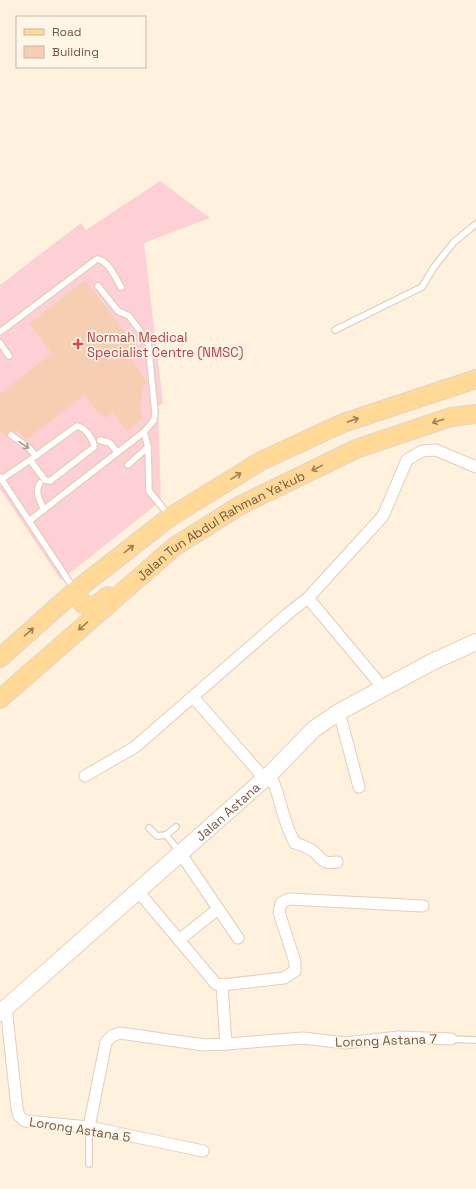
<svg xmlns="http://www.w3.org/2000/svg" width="476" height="1189" font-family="'Space Grotesk',sans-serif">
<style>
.medical{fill:#fdd0d5}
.building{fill:#f6cfb3}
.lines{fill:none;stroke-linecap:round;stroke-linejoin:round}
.lane-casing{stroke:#e3ceba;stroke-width:8}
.street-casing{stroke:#e3ceba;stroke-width:13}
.secondary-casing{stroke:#ebd1b9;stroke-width:18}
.primary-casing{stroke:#ded7d2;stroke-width:20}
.lane{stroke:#fff;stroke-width:5.5}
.street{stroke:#fff;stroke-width:11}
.secondary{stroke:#fff;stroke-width:16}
.primary{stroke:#ffd995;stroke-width:18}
.oneway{stroke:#9f7e5c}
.oneway2{stroke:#ad9a8f}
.health-dot{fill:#e0444e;stroke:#fff6e7;stroke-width:1.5}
.labels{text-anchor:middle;stroke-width:3.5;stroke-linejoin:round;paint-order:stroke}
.health-label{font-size:13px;fill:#be3a42;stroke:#fff6e7;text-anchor:start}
.street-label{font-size:13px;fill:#765744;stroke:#fff6e7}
</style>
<rect width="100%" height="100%" fill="#fef2de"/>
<!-- medical -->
<path class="medical" d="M160,181l50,37 -66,25 19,160 -5,3 3,95 -100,79 -61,-91v-204l81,-62 5,7z"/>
<!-- building -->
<path class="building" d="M85,280l53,69 -8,8 17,25 -4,6 -3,24 4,6 -17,13 -14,-19 -8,6 -3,-4 -2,1 -16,-20 -58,45 -8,-10 -3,2 -6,-1 -2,8 -7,-9v-36l52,-41 -23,-29z"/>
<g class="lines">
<defs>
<g id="lane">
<path d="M335,330l87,-43 12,-20 20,-25 22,-18"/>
<path d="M0,332l97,-73c12,2 18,18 24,28"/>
<path d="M0,343l9,13"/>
<path d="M77,426c8,1 17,14 17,21l-44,34 -5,-1 -15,-20z"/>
<path d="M144,432l4,15 1,44 19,23"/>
<path d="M11,435l18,13 7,8"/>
<path d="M100,440l10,3 7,9"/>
<path d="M128,465l20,-18"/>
<path d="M0,477l74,112"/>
<path d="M2,479l28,-19"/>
<path d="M40,483c-6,9 0,18 4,27"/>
<path d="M29,521l115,-89 10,-12 1,-8 -7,-70 -19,-26 -11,-5 -20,-25"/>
<path d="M149,828l8,8 9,-1 14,17"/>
<path d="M166,835l10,-8"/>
<path d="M451,1039l25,1"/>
<path d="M89,1127v37"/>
</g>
<g id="street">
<path d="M308,598l76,91"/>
<path d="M193,697l71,81"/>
<path d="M339,712l20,75"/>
<path d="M270,774c11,22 12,48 25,69 6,2 13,4 18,8 11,9 8,13 24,11"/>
<path d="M85,776l50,-29 156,-136 17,-13 75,-82 24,-56 15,-9 14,-1 40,17"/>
<path d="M181,854l57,84"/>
<path d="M179,940l39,-31"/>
<path d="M222,985l62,-7 11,-7v-9l-16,-50 2,-9 8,-4 134,7"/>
<path d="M6,1007l11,101 2,8 6,5 64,6 114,24"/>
<path d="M226,1044l77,-6 42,5 54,-6 52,2"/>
<path d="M89,1127l17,-85 6,-6 8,-3 84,12 22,-1 -4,-59 -6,-1 -79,-94"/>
</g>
<g id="secondary">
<path id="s1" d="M0,1013l270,-239 44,-45 25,-17 93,-50 44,-20"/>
</g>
<g id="primary">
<path d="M75,591l8,13 8,3 8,-4 9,-7"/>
<path d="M0,658l75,-67 95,-74 91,-56 82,-38 133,-44"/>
<path id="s2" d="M0,699l174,-152 65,-41 117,-57 95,-32 25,-3"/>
</g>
</defs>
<!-- lane casing -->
<use href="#lane" class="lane-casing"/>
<!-- street casing -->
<use href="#street" class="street-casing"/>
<!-- secondary casing -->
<use href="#secondary" class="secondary-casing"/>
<!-- primary casing -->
<use href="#primary" class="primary-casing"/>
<!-- lane -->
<use href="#lane" class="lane"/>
<!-- street -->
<use href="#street" class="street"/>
<!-- secondary -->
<use href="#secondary" class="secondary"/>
<!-- primary -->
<use href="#primary" class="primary"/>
</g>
<!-- one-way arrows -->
<defs><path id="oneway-shaft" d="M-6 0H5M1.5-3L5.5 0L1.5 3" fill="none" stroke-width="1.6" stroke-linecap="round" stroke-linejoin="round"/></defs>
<g class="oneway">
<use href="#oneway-shaft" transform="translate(353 420) rotate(-19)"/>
<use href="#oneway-shaft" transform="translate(438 421) rotate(162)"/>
<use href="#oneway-shaft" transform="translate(317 468) rotate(154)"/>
<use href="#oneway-shaft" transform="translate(236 476) rotate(-32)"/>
<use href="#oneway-shaft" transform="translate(129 549) rotate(-38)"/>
<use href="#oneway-shaft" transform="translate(83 626) rotate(139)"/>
<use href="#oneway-shaft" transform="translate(29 632) rotate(-41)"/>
</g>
<use class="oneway2" href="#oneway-shaft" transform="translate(24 445) rotate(33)"/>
<!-- markers -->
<path class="health-dot" d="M76 338h4v4h4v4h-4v4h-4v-4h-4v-4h4z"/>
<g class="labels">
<!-- health labels -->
<g class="health-label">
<text x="87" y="342">Normah Medical<tspan x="87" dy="15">Specialist Centre (NMSC)</tspan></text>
</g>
<!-- street labels -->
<g class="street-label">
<text dy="5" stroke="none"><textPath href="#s2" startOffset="282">Jalan Tun Abdul Rahman Ya'kub</textPath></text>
<text dy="5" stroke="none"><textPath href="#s1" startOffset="304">Jalan Astana</textPath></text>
<text transform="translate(386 1040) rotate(-2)" y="5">Lorong Astana 7</text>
<text transform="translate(80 1129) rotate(9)" y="5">Lorong Astana 5</text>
</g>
</g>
<!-- legend -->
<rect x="16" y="16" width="130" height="52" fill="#fff6e7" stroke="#c8b6a6"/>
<rect x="24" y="29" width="20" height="6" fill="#ffd995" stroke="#c8b6a6"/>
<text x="52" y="36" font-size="12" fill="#765744">Road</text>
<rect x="24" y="46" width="20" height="12" fill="#f6cfb3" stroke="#c8b6a6"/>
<text x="52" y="56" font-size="12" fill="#765744">Building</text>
</svg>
